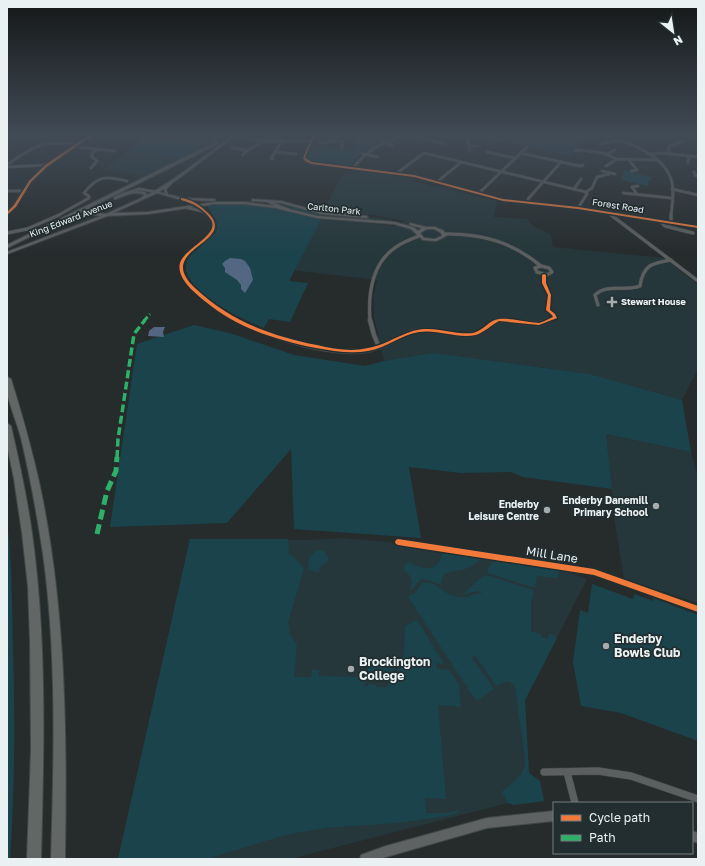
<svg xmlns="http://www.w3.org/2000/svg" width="705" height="866" font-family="'Golos Text',sans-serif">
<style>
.built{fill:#25373b}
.green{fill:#1b434c}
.water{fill:#546782}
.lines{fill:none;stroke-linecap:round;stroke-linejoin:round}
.street-far4-casing{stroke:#424747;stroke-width:3.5}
.street-far3-casing{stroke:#424747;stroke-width:4}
.street-far2-casing{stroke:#424747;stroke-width:5.5}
.street-far1-casing{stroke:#424747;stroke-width:7}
.street-casing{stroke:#424747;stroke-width:8}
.secondary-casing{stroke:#424747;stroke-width:2}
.highway-casing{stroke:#424747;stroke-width:2}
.street-far4{stroke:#5c5f5f;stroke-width:2.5}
.street-far3{stroke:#5c5f5f;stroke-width:3}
.street-far2{stroke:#5c5f5f;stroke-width:4}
.street-far1{stroke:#5c5f5f;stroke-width:5.5}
.street{stroke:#5c5f5f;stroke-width:7}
.secondary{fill:#5e6262;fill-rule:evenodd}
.highway{fill:#626665;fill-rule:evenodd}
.rail{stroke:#636666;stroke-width:1;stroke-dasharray:2.5 2.5;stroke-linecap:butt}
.quiet-far2{stroke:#2db169;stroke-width:3;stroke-dasharray:5.5 3;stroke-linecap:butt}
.quiet-far1{stroke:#2db169;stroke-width:3.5;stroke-dasharray:8 3.5;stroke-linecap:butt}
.quiet{stroke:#2db169;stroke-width:5;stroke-dasharray:10 5;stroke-linecap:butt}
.cycleway-casing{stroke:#222e30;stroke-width:3}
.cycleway{fill:#f17a3a;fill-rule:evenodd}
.poi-dot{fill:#a5acad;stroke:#222e30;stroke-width:1.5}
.labels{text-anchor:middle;stroke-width:3.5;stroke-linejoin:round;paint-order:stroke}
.far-street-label{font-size:9px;fill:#eaf1f3;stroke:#222e30}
.far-poi-label{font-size:9px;font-weight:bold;fill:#eaf1f3;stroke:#222e30;text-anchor:start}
.poi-label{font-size:10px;font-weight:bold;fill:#eaf1f3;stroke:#222e30;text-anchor:end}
.near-street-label{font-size:12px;fill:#eaf1f3;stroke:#222e30}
.near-poi-label{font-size:12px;font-weight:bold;fill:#eaf1f3;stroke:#222e30;text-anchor:start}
</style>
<rect width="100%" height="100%" fill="#262c2c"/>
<!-- built -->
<g class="built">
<path d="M128,151l57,7 -38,18 -43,-7z"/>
<path d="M364,171l50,8 -3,2 86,20 -3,16 33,2 7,8 17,7 2,13 112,11 33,27v83l-16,32 -92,-26 -44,-6 -112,-14 -50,7 -10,-44v-21l3,-16 -85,-10 29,-51 76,7 8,-5 -31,-6 -50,-6 18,-34z"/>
<path d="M606,434l85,18 7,25v126l-74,-24 -9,-56z"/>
<path d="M343,538l54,5 99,15 65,12 26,9 -62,121 4,73 11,8 4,20 -30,4 -6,-2 -218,56h-172l72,-320 118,1z"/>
</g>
<!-- green -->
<g class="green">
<path d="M198,134h30l-43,24 -57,-7 14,-13 27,1 18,4 15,-8z"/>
<path d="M357,134l41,4 -19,6 -13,8 -3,-1c-4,4 -8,11 -13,14 -7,4 -38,-2 -43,-7l5,-11 37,2 5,-1z"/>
<path d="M525,134h64l1,3 -6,2 -8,8 3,3 -5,2 -4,4 -62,-14z"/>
<path d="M624,170l10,1 -1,2 19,4v2l-3,2 -1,5 -27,-6z"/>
<path d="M273,202l39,10 77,8 24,6 -24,-5 -82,-7z"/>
<path d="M236,203l42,5 25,7 19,3 -33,63 19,2 -18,39 -21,-3 -5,9c-20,-8 -94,-42 -75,-71 6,-10 25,-18 28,-28 2,-6 -6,-18 -10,-23z"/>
<path d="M194,325l39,9 61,21 71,11 19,-5 50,-8 156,21 92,26 9,52 -85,-18 6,55 -89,-12 -12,-5 -50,1 -52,-6 12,71 -127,-9 -3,-80 -64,74 -117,4 27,-183z"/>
<path d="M7,520c5,41 5,83 6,124 2,72 2,144 -3,215h-3z"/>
<path d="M190,539h98l1,15 9,7 6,8 -16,53 2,12 7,11 -3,32h17l1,-7h7v6l43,1v-5l6,-1v-13l29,3v4l-10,16 -19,-1 -4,6h4v-2l8,1 1,2h10l14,-23v-5l3,-4 1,-29 12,-6 27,44 -8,-1 1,6 12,1 10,15 2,22 -23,-2 8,94 -21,-1 1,15h21l12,-3v2l-12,4 -51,7 -71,5 -36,6 -83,25h-88z"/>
<path d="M319,550l5,1 5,8 -2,3 -8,7 1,3h-4l-8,-3c0,-9 2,-16 11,-19z"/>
<path d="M444,551l39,5c-4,6 -11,11 -18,13 -11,3 -24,0 -24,16l-12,-5 -8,-1 -12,13c5,-9 3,-16 -5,-22l1,-6 4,-2c9,5 24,12 31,-2 2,-4 1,-6 4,-9z"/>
<path d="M496,558l63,12 -1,8 -21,-2 -2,12 -44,-14 -3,-1v-4z"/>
<path d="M486,575l48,15 -3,14v27l10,3v3l6,2 3,-6 7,5 -32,62 4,73 11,8 4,20 -30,4 -6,-2 -6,-11c12,-13 24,-15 23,-34l-10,-71 -3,-4 -5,-2 -11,5 -21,-31 -3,3 22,31 -16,11 -3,-1 -67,-102 8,-5 6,-9c17,-2 20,11 32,13 3,1 8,2 12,1 6,-1 10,-5 15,-3v-2l-4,-1 -15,4 20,-18z"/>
<path d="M592,584l41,15 1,-5 19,7v-3l45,17v126l-77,-28 -40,-7 -8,-44 7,-52 8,3z"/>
</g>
<!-- water -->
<g class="water">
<path d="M230,258l11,1 4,2 5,7 3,12 -8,13 -4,-4v-4l-4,-5 -12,-8v-4l-3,-4 3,-3z"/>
<path d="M154,327h11l-2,5 1,5 -16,-1 1,-5z"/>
</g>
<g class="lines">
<defs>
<g id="street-far4">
<path d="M86,134l5,2"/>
<path d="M250,134l-2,3 1,1 12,3h51"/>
<path d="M331,134l17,2 5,-2"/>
<path d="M466,134l4,16"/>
<path d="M603,134c23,8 59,19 68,45 4,11 1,25 0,37"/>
<path d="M410,135l34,9"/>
<path d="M491,138l11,2"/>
<path d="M645,138l4,-2v-2"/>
<path d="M498,139l9,-5"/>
<path d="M271,141l8,-7"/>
<path d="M334,141h9l-1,6"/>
<path d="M384,142l8,3 -1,1"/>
<path d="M320,143l14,-2 4,-6"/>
<path d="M601,144l18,-4"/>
<path d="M469,146h9"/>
<path d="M74,147l41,4"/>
<path d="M232,148l14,2"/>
<path d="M575,151l4,-1 24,3 14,6 38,1"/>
<path d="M276,152l20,2"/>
<path d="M487,152l28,6"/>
<path d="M520,153l60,13 3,-1"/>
<path d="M363,154l15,3"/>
<path d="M607,154l8,-4"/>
<path d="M647,154l15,-1 36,4"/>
<path d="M670,154l-2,-5 2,-3 15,-5"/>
<path d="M243,155c4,-7 13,-7 18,-14"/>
<path d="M273,159l-2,-1 11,-17"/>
<path d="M629,160l8,10 -5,1"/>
<path d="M688,163l1,-7"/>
<path d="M7,165c29,-21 36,-24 72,-21"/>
<path d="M606,166l11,-7"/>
<path d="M7,167l40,-2"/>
<path d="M91,168l6,-7 -5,-4v-4l7,-4"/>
<path d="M353,168c15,-20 34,-28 58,-34"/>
<path d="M602,171l13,3"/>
<path d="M694,172l1,3 3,1"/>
<path d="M397,173l27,-20 162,39"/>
<path d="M437,182l23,-19"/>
<path d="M574,189l7,-10"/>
<path d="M672,189l26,6"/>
<path d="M7,191h18"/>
<path d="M586,192l6,-4 5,-11 12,-3"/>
<path d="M623,193l48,5"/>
<path d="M478,194l49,-47"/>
<path d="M637,194l-5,-7 6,-1"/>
<path d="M121,195l18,-6 18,3"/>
<path d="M167,195l-2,-6 6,-6"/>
<path d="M182,199l14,6 13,11"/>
<path d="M269,202l20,8"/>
<path d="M528,203v-4l33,-37"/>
<path d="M188,208l18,4"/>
<path d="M578,208l9,-14 -1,-2"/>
<path d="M57,216l32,-18v-2l-5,-3c14,-18 22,-17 43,-12"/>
</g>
<g id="street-far3">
<path d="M209,215c3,4 6,8 5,13 -3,11 -19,18 -27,26 -22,24 33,58 51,67"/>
<path d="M611,215l87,66"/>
<path d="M660,221l5,5 28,7"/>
<path d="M671,222v-7"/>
<path d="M7,233l20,-4 32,-14"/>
<path d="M444,234c37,-1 68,8 97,32"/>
<path d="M541,266l8,2 3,4 -5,3 -10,-3 -2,-4z"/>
<path d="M544,275v8l6,12 -2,15 6,5 1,3 -8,3"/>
<path d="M598,305l-3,-10c12,-12 30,-3 45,-9 3,-21 12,-23 31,-26"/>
<path d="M370,321c-2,-27 2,-58 26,-74 7,-5 15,-8 23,-11"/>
<path d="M496,321h14"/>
</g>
<g id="street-far2">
<path d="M236,320c34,17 95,37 133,30 17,-4 31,-15 48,-19 19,-4 39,7 58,3 9,-2 15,-11 24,-14"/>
<path d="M370,320l4,15 5,12"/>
<path d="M500,320l39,4 10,-4"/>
</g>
<path id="street-far1" d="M398,542l196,30 104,37"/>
<g id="street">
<path d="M544,772l54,-1 33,5 67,23"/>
<path d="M567,772l8,31"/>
</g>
<g id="secondary">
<path d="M94,134h4l-15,8 -36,25 -16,16 -15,24 -9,8v-3c9,-9 14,-20 22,-31 14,-17 45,-37 65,-47z"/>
<path d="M236,134h3l-21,15 -40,30 -19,13 23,6 32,1h1v2l-33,-1 -25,-7 -44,20 35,-1 67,-10h30l31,4 41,10 77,6 19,5 5,4 4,-3 -12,-3v-2l16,4h9l9,4 2,5 -10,5 -13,-1 -12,-11 -17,-5 -77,-6 -41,-10 -31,-4h-30l-67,10 -41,2 -100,38v-2l94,-36 -13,-2 -2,-5 -79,39v-3l209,-103h2v2l-129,64 2,4 15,2 31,-14 7,-4 -1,-2 -6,-1 -8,1 -13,5h-2v-2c10,-5 20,-7 31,-5l2,3c32,-16 58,-42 89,-61zM427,229h7l7,4 1,3 -7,3 -11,-1 -4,-5z"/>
<path d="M312,134h3l-9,24 6,4 102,13 89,24 75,8 120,19v2l-120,-19 -75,-8 -89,-24 -103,-13 -6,-3 -3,-3z"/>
<path d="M252,199l29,2 40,11 45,4 2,1 -2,1 -45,-4 -40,-11 -28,-2h-1z"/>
<path d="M554,811v10l-67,7 -108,31h-19l1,-4 25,-9 101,-28z"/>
<path d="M692,831l6,2v10l-6,-2z"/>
</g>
<g id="highway">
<path d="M7,377l4,2c12,39 23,77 31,117 24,119 25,242 23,363h-14c3,-101 6,-204 -8,-305 -6,-39 -13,-78 -22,-116 -4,-15 -11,-31 -14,-46 -1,-5 0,-11 0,-15z"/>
<path d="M7,423l4,3c8,35 16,71 21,107 15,108 12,217 9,326h-14l4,-109 -1,-109 -2,-54 -6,-54 -8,-54 -7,-34z"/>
</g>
</defs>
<!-- street-far4 casing -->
<use href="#street-far4" class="street-far4-casing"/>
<!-- street-far3 casing -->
<use href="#street-far3" class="street-far3-casing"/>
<!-- street-far2 casing -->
<use href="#street-far2" class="street-far2-casing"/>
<!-- street-far1 casing -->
<use href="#street-far1" class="street-far1-casing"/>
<!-- street casing -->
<use href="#street" class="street-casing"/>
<!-- secondary casing -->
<use href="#secondary" class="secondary-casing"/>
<!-- highway casing -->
<use href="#highway" class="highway-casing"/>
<!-- street-far4 -->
<use href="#street-far4" class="street-far4"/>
<!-- street-far3 -->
<use href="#street-far3" class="street-far3"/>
<!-- street-far2 -->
<use href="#street-far2" class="street-far2"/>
<!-- street-far1 -->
<use href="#street-far1" class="street-far1"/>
<!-- street -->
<use href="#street" class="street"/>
<!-- secondary -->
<use href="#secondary" class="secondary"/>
<!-- highway -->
<use href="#highway" class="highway"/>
<!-- rail -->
<path class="rail" d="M7,149l42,-15"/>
<!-- quiet-far2 -->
<path class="quiet-far2" d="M144,321l6,-7"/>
<!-- quiet-far1 -->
<path class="quiet-far1" d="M117,458l1,-19 16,-105 11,-14"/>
<!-- quiet -->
<path class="quiet" d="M97,534l10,-43 9,-20 1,-14"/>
<defs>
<g id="cycleway">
<path d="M95,134h3l-15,8 -36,25 -16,15 -15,25 -9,8v-3l7,-7 15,-24 16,-16 36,-25z"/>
<path d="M313,134h2l-10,24 7,4 102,13 89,24 75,8 120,19v2l-120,-19 -75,-8 -89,-24 -103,-13 -6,-3 -2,-3z"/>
<path d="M181,198c10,1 19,7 26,14 34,31 -55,36 -12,76 35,33 76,48 122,57 17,4 34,7 51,3 20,-3 36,-18 57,-19 16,-1 32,6 48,4 10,-2 16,-13 26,-14 9,-1 22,2 31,3 2,0 6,1 9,1 4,-1 9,-4 14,-6l-1,-2 -6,-5 2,-15 -6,-12v-8l2,-1 2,1v8l5,12 -1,15 5,4 2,4 -18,7 -40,-4c-8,4 -14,11 -23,14 -19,4 -38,-6 -57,-3 -18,3 -33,16 -51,19 -17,3 -35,0 -52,-3 -39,-8 -79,-20 -110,-46 -11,-9 -30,-24 -26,-39 4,-14 37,-27 32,-41 0,-2 -2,-3 -3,-5 -7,-9 -17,-14 -28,-17z"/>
<path d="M398,539l196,30 104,37v6l-104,-37 -196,-30 -2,-1 -1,-2 1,-2z"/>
</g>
</defs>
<!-- cycleway casing -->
<use href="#cycleway" class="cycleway-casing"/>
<!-- cycleway -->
<use href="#cycleway" class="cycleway"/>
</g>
<!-- sky -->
<linearGradient id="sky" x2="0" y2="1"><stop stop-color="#151818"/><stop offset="0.53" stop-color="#414b56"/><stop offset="1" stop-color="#414b56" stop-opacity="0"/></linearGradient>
<rect width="705" height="255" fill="url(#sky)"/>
<!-- markers -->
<g class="poi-dot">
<path d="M610 296h4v4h4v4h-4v4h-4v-4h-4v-4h4z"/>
<circle cx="656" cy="506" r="4"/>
<circle cx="547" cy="510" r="4"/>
<circle cx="606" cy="646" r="4"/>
<circle cx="351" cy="669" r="4"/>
</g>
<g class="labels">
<!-- far-street labels -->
<g class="far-street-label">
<text transform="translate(618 206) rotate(9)" y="3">Forest Road</text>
<text transform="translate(334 209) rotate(6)" y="3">Carlton Park</text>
<text transform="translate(71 219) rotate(-21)" y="3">King Edward Avenue</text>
</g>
<!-- far-poi labels -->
<g class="far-poi-label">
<text x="621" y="305">Stewart House</text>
</g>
<!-- poi labels -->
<g class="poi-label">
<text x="648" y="504">Enderby Danemill<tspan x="648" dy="12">Primary School</tspan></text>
<text x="539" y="508">Enderby<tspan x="539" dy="12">Leisure Centre</tspan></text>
</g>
<!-- near-street labels -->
<g class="near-street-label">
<text transform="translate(552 555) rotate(9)" y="4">Mill Lane</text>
</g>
<!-- near-poi labels -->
<g class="near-poi-label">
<text x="614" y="643">Enderby<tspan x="614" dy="14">Bowls Club</tspan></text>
<text x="359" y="666">Brockington<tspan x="359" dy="14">College</tspan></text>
</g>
</g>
<!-- border -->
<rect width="705" height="866" fill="none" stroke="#eaf1f3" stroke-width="16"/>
<!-- legend -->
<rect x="553" y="802" width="140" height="52" fill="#222e30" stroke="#727c7e"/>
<rect x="561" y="815" width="20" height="6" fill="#f17a3a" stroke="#727c7e"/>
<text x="589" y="822" font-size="12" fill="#eaf1f3">Cycle path</text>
<rect x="561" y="835" width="20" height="6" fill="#2db169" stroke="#727c7e"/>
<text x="589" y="842" font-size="12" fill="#eaf1f3">Path</text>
<!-- north arrow -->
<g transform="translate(673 32) rotate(150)" stroke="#222e30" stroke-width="3" paint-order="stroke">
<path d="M0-3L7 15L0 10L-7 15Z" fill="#eaf1f3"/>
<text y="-6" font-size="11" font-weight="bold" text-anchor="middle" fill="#eaf1f3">N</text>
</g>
</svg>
